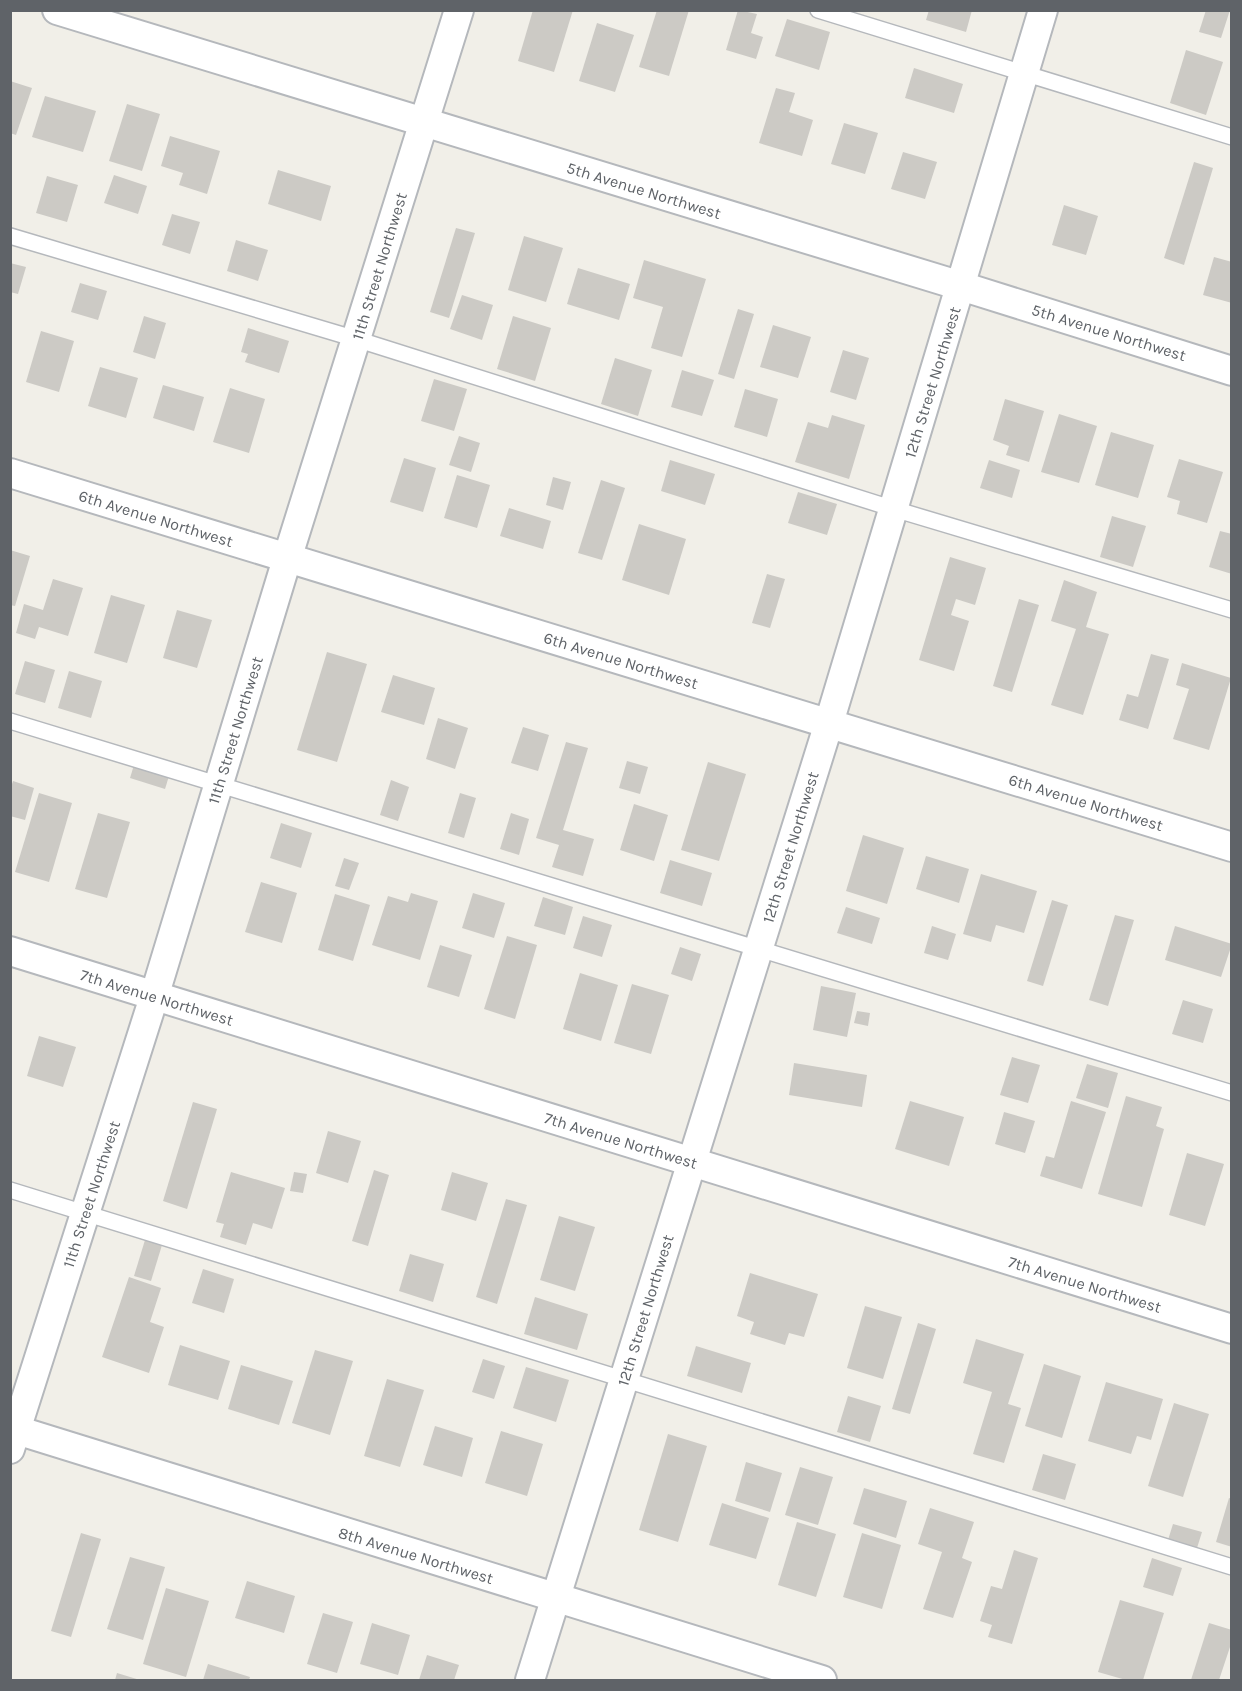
<svg xmlns="http://www.w3.org/2000/svg" width="1242" height="1691" font-family="Karla,sans-serif">
<style>
.building{fill:#cccac5}
.lines{fill:none;stroke-linecap:round;stroke-linejoin:round}
.service-casing{stroke:#b5b8bc;stroke-width:18}
.minor-casing{stroke:#b5b8bc;stroke-width:32}
.service{stroke:#fff;stroke-width:15}
.minor{stroke:#fff;stroke-width:28}
.labels{text-anchor:middle;stroke-width:4.5;stroke-linejoin:round;paint-order:stroke}
.street-label{font-size:16px;fill:#5f6368;stroke:#fff}
</style>
<rect width="100%" height="100%" fill="#f1efe8"/>
<!-- building -->
<g class="building">
<path d="M533,10h40l-19,62 -36,-11z"/>
<path d="M657,10h32l-20,66 -30,-9z"/>
<path d="M738,10l19,4 -6,19 12,4 -7,22 -30,-9z"/>
<path d="M929,10h43l-6,22 -40,-12z"/>
<path d="M1206,10h24l-9,28 -22,-6z"/>
<path d="M787,19l43,13 -11,38 -44,-14z"/>
<path d="M597,23l37,12 -19,57 -36,-11z"/>
<path d="M1186,50l37,12 -17,53 -36,-12z"/>
<path d="M914,68l49,16 -9,29 -49,-15z"/>
<path d="M10,81l22,7 -16,47 -6,-2z"/>
<path d="M776,88l19,5 -6,19 24,8 -11,36 -43,-13z"/>
<path d="M45,96l51,15 -13,41 -51,-15z"/>
<path d="M127,104l33,10 -18,57 -33,-10z"/>
<path d="M844,123l34,10 -13,41 -34,-10z"/>
<path d="M170,136l50,15 -13,43 -28,-9 4,-12 -22,-7z"/>
<path d="M903,152l34,10 -12,37 -34,-10z"/>
<path d="M1194,162l19,6 -29,97 -20,-7z"/>
<path d="M278,170l53,16 -10,35 -53,-17z"/>
<path d="M114,175l33,11 -9,28 -34,-11z"/>
<path d="M47,176l31,9 -11,37 -31,-9z"/>
<path d="M1064,205l34,11 -12,39 -34,-10z"/>
<path d="M172,214l28,8 -10,32 -28,-9z"/>
<path d="M456,228l19,5 -26,85 -19,-6z"/>
<path d="M524,236l39,12 -17,54 -38,-12z"/>
<path d="M236,240l32,10 -10,31 -31,-10z"/>
<path d="M1214,257l18,5v41l-29,-8z"/>
<path d="M644,260l62,19 -24,78 -31,-9 12,-41 -30,-9z"/>
<path d="M10,263l16,4 -8,27 -8,-2z"/>
<path d="M578,268l52,16 -11,36 -52,-16z"/>
<path d="M80,283l27,8 -9,29 -27,-8z"/>
<path d="M462,295l31,10 -11,35 -32,-11z"/>
<path d="M738,309l16,5 -20,65 -16,-5z"/>
<path d="M144,316l22,7 -11,36 -22,-7z"/>
<path d="M513,316l38,12 -16,53 -38,-12z"/>
<path d="M773,325l38,12 -13,41 -38,-11z"/>
<path d="M248,328l41,13 -10,32 -34,-11 3,-8 -7,-2z"/>
<path d="M41,331l33,10 -15,51 -33,-10z"/>
<path d="M843,350l26,8 -13,42 -26,-8z"/>
<path d="M615,358l37,12 -14,46 -37,-12z"/>
<path d="M100,367l38,11 -12,40 -38,-12z"/>
<path d="M682,370l32,10 -12,36 -31,-9z"/>
<path d="M434,379l33,10 -13,42 -33,-10z"/>
<path d="M163,385l41,12 -10,34 -41,-13z"/>
<path d="M230,388l35,11 -16,54 -36,-11z"/>
<path d="M745,389l33,10 -11,38 -33,-10z"/>
<path d="M1005,399l39,12 -15,51 -23,-7 3,-9 -16,-6z"/>
<path d="M1059,414l38,12 -18,57 -38,-11z"/>
<path d="M832,415l33,10 -16,54 -54,-17 13,-40 20,6z"/>
<path d="M1111,432l43,13 -16,53 -43,-13z"/>
<path d="M459,436l21,7 -9,29 -22,-7z"/>
<path d="M404,458l32,10 -13,44 -33,-10z"/>
<path d="M1179,459l44,13 -16,51 -30,-9 3,-13 -13,-4z"/>
<path d="M670,460l45,14 -10,31 -44,-14z"/>
<path d="M989,460l31,10 -8,28 -32,-10z"/>
<path d="M457,475l33,10 -13,43 -33,-10z"/>
<path d="M553,477l18,5 -8,28 -17,-5z"/>
<path d="M601,480l24,8 -23,72 -24,-7z"/>
<path d="M798,492l39,12 -10,31 -39,-12z"/>
<path d="M509,508l42,13 -8,28 -43,-13z"/>
<path d="M1112,516l34,10 -13,41 -33,-10z"/>
<path d="M639,524l47,15 -17,56 -47,-15z"/>
<path d="M1220,531l12,3v40l-23,-7z"/>
<path d="M10,550l20,6 -15,50 -5,-1z"/>
<path d="M950,557l36,11 -11,37 -19,-6 -5,16 18,6 -15,50 -35,-11z"/>
<path d="M767,574l18,5 -15,49 -18,-5z"/>
<path d="M53,579l30,9 -15,48 -29,-9 -4,12 -19,-6 8,-29 19,6z"/>
<path d="M1064,580l33,12 -11,35 23,7 -26,81 -32,-10 25,-76 -25,-8z"/>
<path d="M111,595l34,10 -18,58 -33,-10z"/>
<path d="M1019,599l20,6 -27,87 -19,-6z"/>
<path d="M177,610l35,10 -15,48 -34,-10z"/>
<path d="M327,652l40,12 -30,98 -40,-12z"/>
<path d="M1151,654l18,5 -21,70 -29,-9 8,-26 11,3z"/>
<path d="M25,661l30,9 -10,33 -30,-9z"/>
<path d="M1182,663l49,15 -22,72 -36,-11 16,-50 -13,-4z"/>
<path d="M69,671l33,10 -11,37 -33,-10z"/>
<path d="M393,675l42,13 -11,37 -43,-13z"/>
<path d="M438,718l30,10 -13,41 -29,-10z"/>
<path d="M523,727l26,8 -11,36 -27,-8z"/>
<path d="M566,742l22,6 -25,82 31,9 -11,37 -31,-9 7,-22 -23,-7z"/>
<path d="M627,761l21,6 -8,27 -21,-6z"/>
<path d="M708,762l38,12 -27,87 -38,-11z"/>
<path d="M134,765l35,11 -4,13 -35,-11z"/>
<path d="M391,780l18,7 -11,34 -18,-6z"/>
<path d="M13,781l21,7 -9,32 -15,-4v-26z"/>
<path d="M39,793l33,10 -23,79 -34,-10z"/>
<path d="M460,793l16,5 -12,40 -16,-5z"/>
<path d="M634,804l34,11 -14,46 -34,-11z"/>
<path d="M98,813l32,9 -23,76 -32,-9z"/>
<path d="M511,813l18,6 -10,36 -19,-6z"/>
<path d="M281,823l31,10 -11,35 -31,-10z"/>
<path d="M863,835l41,13 -17,56 -41,-13z"/>
<path d="M926,856l43,13 -10,34 -43,-14z"/>
<path d="M344,858l15,5 -10,27 -14,-4z"/>
<path d="M670,860l42,13 -10,33 -42,-13z"/>
<path d="M981,874l56,17 -13,42 -28,-8 -5,17 -28,-8z"/>
<path d="M261,882l36,11 -15,50 -37,-11z"/>
<path d="M411,893l27,8 -18,59 -48,-15 16,-49 20,6z"/>
<path d="M473,893l32,10 -11,35 -32,-10z"/>
<path d="M335,894l35,11 -17,56 -35,-11z"/>
<path d="M543,897l30,10 -8,28 -31,-9z"/>
<path d="M1052,900l16,5 -25,81 -16,-5z"/>
<path d="M846,907l34,11 -8,26 -35,-11z"/>
<path d="M1115,915l19,5 -26,86 -19,-6z"/>
<path d="M583,916l29,9 -10,32 -29,-9z"/>
<path d="M932,926l24,8 -8,26 -24,-7z"/>
<path d="M1175,926l57,18 -11,33 -56,-17z"/>
<path d="M507,936l30,9 -22,74 -31,-10z"/>
<path d="M440,945l32,10 -13,42 -32,-10z"/>
<path d="M680,947l21,7 -9,27 -21,-7z"/>
<path d="M580,973l38,12 -17,56 -38,-12z"/>
<path d="M632,984l37,11 -18,59 -37,-11z"/>
<path d="M821,986l35,7 -9,44 -34,-7z"/>
<path d="M1183,1000l30,9 -10,34 -31,-9z"/>
<path d="M857,1011l13,2 -2,13 -14,-3z"/>
<path d="M39,1036l37,11 -13,40 -36,-11z"/>
<path d="M1012,1057l28,8 -12,38 -28,-8z"/>
<path d="M794,1063l73,12 -5,32 -73,-12z"/>
<path d="M1087,1064l31,9 -10,35 -32,-10z"/>
<path d="M1126,1096l36,11 -6,19 8,3 -22,78 -44,-13z"/>
<path d="M910,1101l54,16 -15,49 -54,-17z"/>
<path d="M1071,1101l35,11 -24,77 -42,-13 6,-20 8,2z"/>
<path d="M193,1102l24,7 -30,100 -24,-8z"/>
<path d="M1004,1112l31,9 -10,32 -30,-9z"/>
<path d="M328,1131l33,10 -13,42 -32,-10z"/>
<path d="M1187,1153l37,11 -19,62 -36,-11z"/>
<path d="M374,1170l15,5 -21,71 -16,-5z"/>
<path d="M231,1172l54,16 -13,41 -19,-6 -7,22 -26,-8 4,-13 -8,-2z"/>
<path d="M294,1172l13,2 -4,19 -13,-2z"/>
<path d="M452,1172l36,11 -12,38 -35,-11z"/>
<path d="M506,1199l21,6 -30,99 -21,-7z"/>
<path d="M559,1216l36,11 -20,64 -35,-11z"/>
<path d="M145,1240l17,5 -11,36 -17,-5z"/>
<path d="M410,1254l34,10 -11,38 -34,-11z"/>
<path d="M203,1269l31,10 -10,34 -32,-10z"/>
<path d="M750,1273l68,21 -14,43 -15,-4 -4,12 -35,-11 4,-12 -17,-6z"/>
<path d="M129,1277l32,11 -11,34 14,5 -15,46 -47,-16z"/>
<path d="M535,1297l53,17 -11,36 -53,-16z"/>
<path d="M865,1306l37,11 -19,62 -36,-11z"/>
<path d="M918,1323l18,6 -26,85 -18,-5z"/>
<path d="M976,1339l48,15 -16,50 13,4 -17,55 -31,-9 19,-62 -29,-9z"/>
<path d="M180,1345l50,16 -12,39 -50,-15z"/>
<path d="M696,1346l55,17 -9,30 -55,-17z"/>
<path d="M315,1350l38,11 -23,74 -38,-12z"/>
<path d="M483,1359l22,7 -11,33 -22,-7z"/>
<path d="M1044,1364l37,12 -19,62 -37,-12z"/>
<path d="M241,1365l52,16 -14,44 -51,-16z"/>
<path d="M526,1367l43,13 -13,42 -43,-14z"/>
<path d="M387,1379l37,11 -24,77 -36,-11z"/>
<path d="M1106,1382l57,17 -12,41 -14,-4 -6,18 -43,-13z"/>
<path d="M848,1396l33,10 -11,36 -33,-10z"/>
<path d="M1174,1403l35,11 -26,83 -35,-11z"/>
<path d="M435,1426l38,12 -11,39 -39,-12z"/>
<path d="M501,1431l42,13 -16,52 -42,-13z"/>
<path d="M668,1434l39,12 -29,96 -39,-12z"/>
<path d="M1043,1454l33,10 -11,36 -33,-10z"/>
<path d="M746,1462l36,11 -12,39 -35,-11z"/>
<path d="M800,1467l33,10 -15,48 -33,-10z"/>
<path d="M864,1488l43,13 -11,37 -43,-14z"/>
<path d="M1229,1498l3,1v48l-16,-5z"/>
<path d="M722,1503l47,15 -13,41 -47,-14z"/>
<path d="M930,1508l44,14 -12,36 10,4 -19,56 -30,-9 19,-57 -24,-8z"/>
<path d="M797,1522l39,12 -20,63 -38,-12z"/>
<path d="M1173,1524l29,8 -5,16 -29,-8z"/>
<path d="M81,1533l20,6 -30,98 -20,-6z"/>
<path d="M862,1533l39,12 -19,64 -39,-12z"/>
<path d="M1014,1550l24,8 -26,86 -24,-7 4,-12 -12,-4 11,-35 11,3z"/>
<path d="M130,1557l35,10 -22,73 -36,-11z"/>
<path d="M1152,1558l30,10 -9,28 -30,-9z"/>
<path d="M247,1581l48,15 -11,37 -49,-15z"/>
<path d="M166,1588l43,13 -23,76 -43,-13z"/>
<path d="M1120,1600l44,13 -21,67h-17l-28,-8z"/>
<path d="M323,1613l30,9 -16,51 -30,-9z"/>
<path d="M372,1623l38,12 -12,40 -38,-11z"/>
<path d="M1209,1623l23,7v11l-13,39h-28z"/>
<path d="M427,1655l32,10 -5,15h-35z"/>
<path d="M208,1664l42,13 -1,3h-46z"/>
<path d="M117,1673l23,7h-25z"/>
</g>
<g class="lines">
<defs>
<g id="service">
<path d="M818,10l414,127"/>
<path d="M10,236l346,103 538,170 338,101"/>
<path d="M10,721l1222,372"/>
<path d="M10,1190l1222,377"/>
</g>
<g id="minor">
<path d="M57,10l904,276 271,85"/>
<path d="M10,473l1222,374"/>
<path d="M10,951l1222,378"/>
<path d="M10,1428l812,252"/>
<path d="M10,1449l144,-452 133,-438 172,-549"/>
<path d="M530,1680l299,-957 214,-713"/>
</g>
</defs>
<!-- service casing -->
<use href="#service" class="service-casing"/>
<!-- minor casing -->
<use href="#minor" class="minor-casing"/>
<!-- service -->
<use href="#service" class="service"/>
<!-- minor -->
<use href="#minor" class="minor"/>
</g>
<g class="labels">
<!-- street labels -->
<g class="street-label">
<text transform="translate(644 190) rotate(17)" y="6">5th Avenue Northwest</text>
<text transform="translate(379 266) rotate(-73)" y="6">11th Street Northwest</text>
<text transform="translate(1109 332) rotate(17)" y="6">5th Avenue Northwest</text>
<text transform="translate(932 382) rotate(-73)" y="6">12th Street Northwest</text>
<text transform="translate(156 518) rotate(17)" y="6">6th Avenue Northwest</text>
<text transform="translate(621 660) rotate(17)" y="6">6th Avenue Northwest</text>
<text transform="translate(235 730) rotate(-73)" y="6">11th Street Northwest</text>
<text transform="translate(1086 802) rotate(17)" y="6">6th Avenue Northwest</text>
<text transform="translate(790 847) rotate(-73)" y="6">12th Street Northwest</text>
<text transform="translate(157 997) rotate(17)" y="6">7th Avenue Northwest</text>
<text transform="translate(621 1140) rotate(17)" y="6">7th Avenue Northwest</text>
<text transform="translate(91 1194) rotate(-72)" y="6">11th Street Northwest</text>
<text transform="translate(1085 1284) rotate(17)" y="6">7th Avenue Northwest</text>
<text transform="translate(645 1310) rotate(-73)" y="6">12th Street Northwest</text>
<text transform="translate(416 1555) rotate(17)" y="6">8th Avenue Northwest</text>
</g>
</g>
<!-- border -->
<rect width="1242" height="1691" fill="none" stroke="#5f6368" stroke-width="24"/>
</svg>
